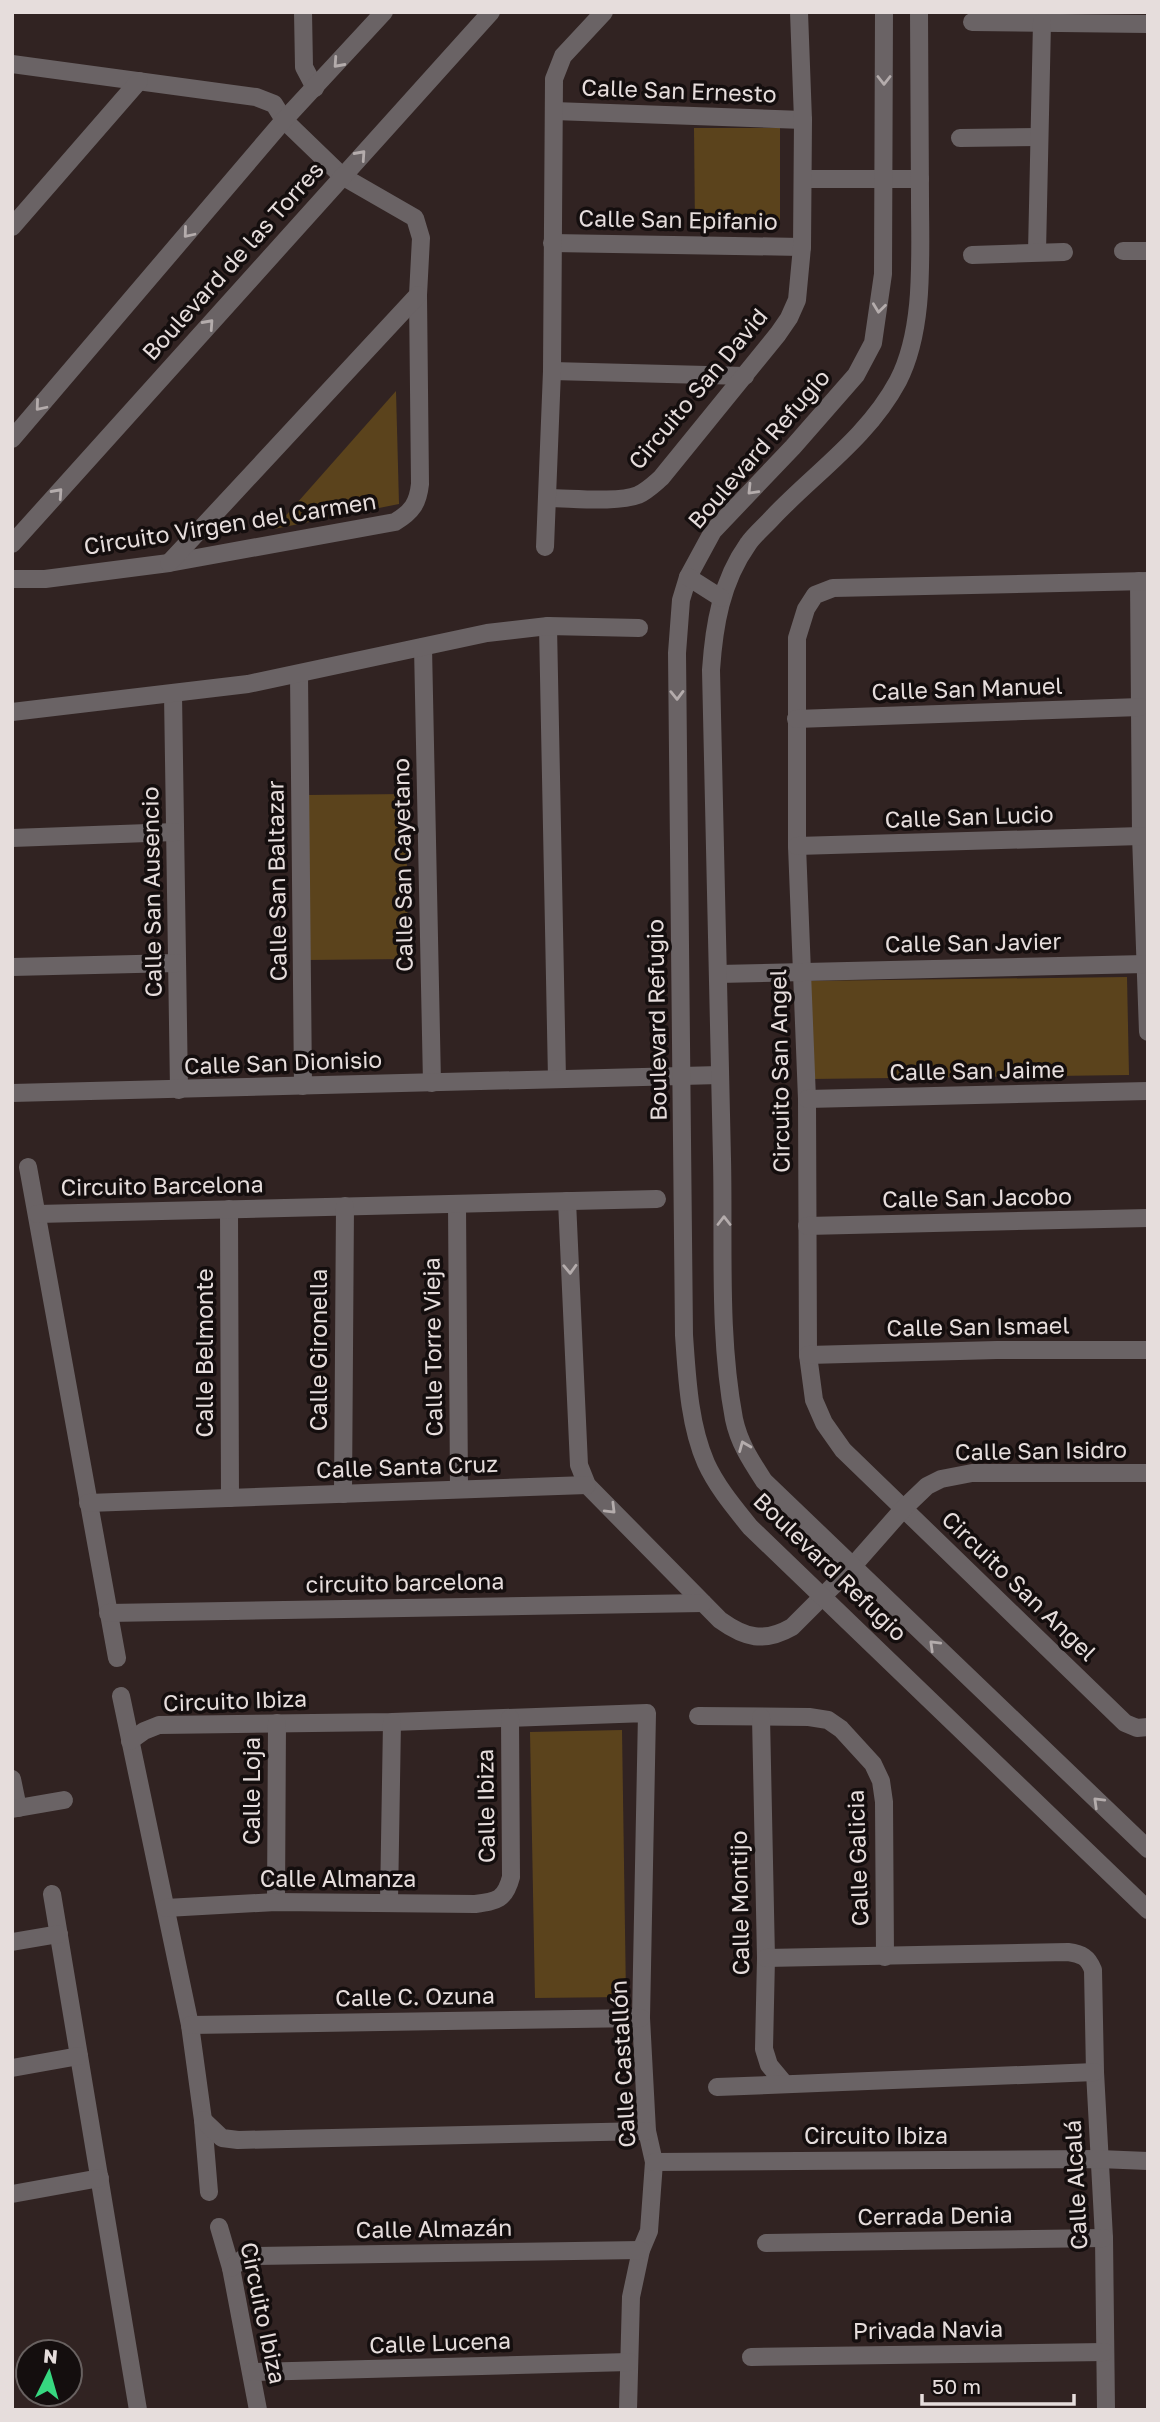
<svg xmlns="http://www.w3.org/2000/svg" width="1160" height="2422" font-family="'Golos Text',sans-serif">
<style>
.green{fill:#5b431c}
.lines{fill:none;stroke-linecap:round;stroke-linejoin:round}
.minor{stroke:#6a6365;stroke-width:18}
.tertiary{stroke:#6a6365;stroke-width:18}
.oneway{stroke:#b4acac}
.labels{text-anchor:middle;stroke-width:7;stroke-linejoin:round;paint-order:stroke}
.street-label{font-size:23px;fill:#e6dddc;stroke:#140e0e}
</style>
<rect width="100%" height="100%" fill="#312322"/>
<!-- green -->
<g class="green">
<path d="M694,128h86v99h-85z"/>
<path d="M396,391l3,113 -125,25z"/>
<path d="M406,794l2,165 -101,1 -1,-165z"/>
<path d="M1127,977l2,98 -319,4 -1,-98z"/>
<path d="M622,1730l4,267 -91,1 -5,-266z"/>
</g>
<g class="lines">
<!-- minor -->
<g class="minor">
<path d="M303,12l1,55 11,21"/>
<path d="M972,22l176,2"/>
<path d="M12,64l244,33 18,7 10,16 58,56 73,42 6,20 -3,57 2,189c-2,19 -8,28 -25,38l-226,41 -124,16h-33"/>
<path d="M554,111l249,9"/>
<path d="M960,138l79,-1"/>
<path d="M803,179h117"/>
<path d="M12,227l127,-146"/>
<path d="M552,243l250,4"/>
<path d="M1123,251h25"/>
<path d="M1037,252l5,-230"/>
<path d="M972,255l92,-3"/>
<path d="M552,371l193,5"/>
<path d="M12,439l272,-319 100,-108"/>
<path d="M548,498c23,0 70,5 90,-3 9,-4 16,-11 23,-17l117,-144 11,-16 8,-18 5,-53 1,-127 -4,-108"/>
<path d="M12,544l479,-532"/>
<path d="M545,547l7,-176 2,-292 9,-23 41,-44"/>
<path d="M169,563l249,-268"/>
<path d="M1139,581l2,255 7,196"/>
<path d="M1148,581l-315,7 -18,7 -9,14 -9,29v208l10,253 1,256 6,45 10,23 19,27 282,273 12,5 11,-1"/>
<path d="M548,626l9,453"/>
<path d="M423,647l9,436"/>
<path d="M299,674l4,412"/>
<path d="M173,694l6,396"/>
<path d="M12,712l236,-28 239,-51 61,-7 91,2"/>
<path d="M796,719l344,-12"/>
<path d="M12,838l163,-6"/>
<path d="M797,846l344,-10"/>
<path d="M12,967l165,-4"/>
<path d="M718,974l427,-10"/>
<path d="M12,1093l708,-18"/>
<path d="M807,1099l341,-8"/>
<path d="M28,1167l89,491"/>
<path d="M567,1201l12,264 8,20 133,135c25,18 44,23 72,7l60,-60 52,-59 23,-22 14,-7 31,-6h176"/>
<path d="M457,1204l2,285"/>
<path d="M229,1209l1,289"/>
<path d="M37,1214l620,-15"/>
<path d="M807,1226l341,-8"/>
<path d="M808,1355l189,-5h151"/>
<path d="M343,1494l2,-288"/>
<path d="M88,1503l499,-18"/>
<path d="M108,1613l595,-10"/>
<path d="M121,1696l69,329 13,95 6,72"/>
<path d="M698,1716l111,1 19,3 13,9 32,35 8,17 3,21 1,155"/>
<path d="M761,1717l5,241 -2,91 5,16 15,18"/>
<path d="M130,1741l14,-10 15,-6 233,-3 255,-9 -6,305 6,113 7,31 -5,69 -8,19 -10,47 -3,113"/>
<path d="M12,1779l6,29"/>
<path d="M12,1809l52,-9"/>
<path d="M52,1894l86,516"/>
<path d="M276,1902l1,-179"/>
<path d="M389,1902l3,-180"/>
<path d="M166,1908l110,-6 199,2c22,-3 30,-4 36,-27l-1,-159"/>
<path d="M12,1942l47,-8"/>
<path d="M766,1958l302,-6c14,2 20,5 25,18l2,102 9,166 2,172"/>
<path d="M190,2025l451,-7"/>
<path d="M12,2068l67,-12"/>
<path d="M717,2087l378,-15"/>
<path d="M203,2120l19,18 16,2 409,-9"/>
<path d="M654,2162l445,-3 49,2"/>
<path d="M12,2194l88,-16"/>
<path d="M219,2227l12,41 27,142"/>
<path d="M766,2243l338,-5"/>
<path d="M231,2268l13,-10 12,-2 385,-6"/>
<path d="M751,2357l354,-5"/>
<path d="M252,2372l377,-10"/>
</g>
<!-- tertiary -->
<g class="tertiary">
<path d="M884,12l-1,262 -10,69 -17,32 -63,72 -80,84 -25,46 -7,23 -4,53 7,682c3,42 5,89 22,128 11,24 28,44 44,64l398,383"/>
<path d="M919,12c0,62 1,124 1,186 0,58 5,131 -22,183 -30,56 -82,91 -125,136 -8,9 -19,18 -25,27 -27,38 -34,82 -37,126 4,163 7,326 11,489 2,86 -4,175 12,260 5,24 17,42 30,62l384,368"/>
<path d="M688,577l33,21"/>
</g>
</g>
<!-- one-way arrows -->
<defs><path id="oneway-chevron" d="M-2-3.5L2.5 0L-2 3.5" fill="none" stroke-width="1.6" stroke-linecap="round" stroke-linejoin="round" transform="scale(1.75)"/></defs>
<g class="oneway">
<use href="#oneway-chevron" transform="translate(338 63) rotate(132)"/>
<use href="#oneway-chevron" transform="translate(884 80) rotate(90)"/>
<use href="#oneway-chevron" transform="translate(361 155) rotate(-48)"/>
<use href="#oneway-chevron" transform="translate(188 233) rotate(130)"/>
<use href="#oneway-chevron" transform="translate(879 308) rotate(97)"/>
<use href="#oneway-chevron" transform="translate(209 324) rotate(-48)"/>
<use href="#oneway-chevron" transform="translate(40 406) rotate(130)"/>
<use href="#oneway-chevron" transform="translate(752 490) rotate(134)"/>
<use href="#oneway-chevron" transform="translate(58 493) rotate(-48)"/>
<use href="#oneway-chevron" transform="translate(677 695) rotate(89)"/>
<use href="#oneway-chevron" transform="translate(724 1221) rotate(-90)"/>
<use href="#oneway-chevron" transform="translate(570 1269) rotate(88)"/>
<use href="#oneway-chevron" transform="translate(744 1446) rotate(-112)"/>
<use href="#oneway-chevron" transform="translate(611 1509) rotate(45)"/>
<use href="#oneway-chevron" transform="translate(934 1645) rotate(-136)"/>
<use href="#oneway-chevron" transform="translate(1098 1802) rotate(-136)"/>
</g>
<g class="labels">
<!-- street labels -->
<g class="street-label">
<text transform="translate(679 91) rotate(2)" y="8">Calle San Ernesto</text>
<text transform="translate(678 220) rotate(1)" y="8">Calle San Epifanio</text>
<text transform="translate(233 261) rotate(-48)" y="8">Boulevard de las Torres</text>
<text transform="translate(698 389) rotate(-50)" y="8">Circuito San David</text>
<text transform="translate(759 449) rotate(-49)" y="8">Boulevard Refugio</text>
<text transform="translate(230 524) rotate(-9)" y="8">Circuito Virgen del Carmen</text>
<text transform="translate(967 689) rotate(-2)" y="8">Calle San Manuel</text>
<text transform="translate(969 817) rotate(-2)" y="8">Calle San Lucio</text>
<text transform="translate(403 865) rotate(-91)" y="8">Calle San Cayetano</text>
<text transform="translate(277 881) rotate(-91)" y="8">Calle San Baltazar</text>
<text transform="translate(152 892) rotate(-91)" y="8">Calle San Ausencio</text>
<text transform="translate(973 943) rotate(-1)" y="8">Calle San Javier</text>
<text transform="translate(657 1020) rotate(-91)" y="8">Boulevard Refugio</text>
<text transform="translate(283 1063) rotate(-2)" y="8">Calle San Dionisio</text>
<text transform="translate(780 1071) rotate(-91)" y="8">Circuito San Angel</text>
<text transform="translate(977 1071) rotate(-1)" y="8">Calle San Jaime</text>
<text transform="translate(162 1186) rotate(-1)" y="8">Circuito Barcelona</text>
<text transform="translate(977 1198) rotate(-1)" y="8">Calle San Jacobo</text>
<text transform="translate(978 1327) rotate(-1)" y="8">Calle San Ismael</text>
<text transform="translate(433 1347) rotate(-91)" y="8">Calle Torre Vieja</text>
<text transform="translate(319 1350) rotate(-90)" y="8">Calle Gironella</text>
<text transform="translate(205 1353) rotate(-90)" y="8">Calle Belmonte</text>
<text transform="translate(1041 1451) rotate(-1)" y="8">Calle San Isidro</text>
<text transform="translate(407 1467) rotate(-2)" y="8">Calle Santa Cruz</text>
<text transform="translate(830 1567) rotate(44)" y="8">Boulevard Refugio</text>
<text transform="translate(405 1583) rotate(-1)" y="8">circuito barcelona</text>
<text transform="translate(1019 1586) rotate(44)" y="8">Circuito San Angel</text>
<text transform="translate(235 1701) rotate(-2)" y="8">Circuito Ibiza</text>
<text transform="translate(252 1791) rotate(-90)" y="8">Calle Loja</text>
<text transform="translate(486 1806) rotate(-91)" y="8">Calle Ibiza</text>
<text transform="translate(858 1858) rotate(-92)" y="8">Calle Galicia</text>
<text x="338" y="1887">Calle Almanza</text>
<text transform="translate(740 1903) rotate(-91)" y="8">Calle Montijo</text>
<text transform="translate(415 1997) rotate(-1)" y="8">Calle C. Ozuna</text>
<text transform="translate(623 2064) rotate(-93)" y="8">Calle Castallón</text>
<text x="876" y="2144">Circuito Ibiza</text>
<text transform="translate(1076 2185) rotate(-93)" y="8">Calle Alcalá</text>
<text transform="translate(935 2216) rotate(-1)" y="8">Cerrada Denia</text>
<text transform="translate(434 2229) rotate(-1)" y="8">Calle Almazán</text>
<text transform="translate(263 2313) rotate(78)" y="8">Circuito Ibiza</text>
<text transform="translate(928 2330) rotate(-1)" y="8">Privada Navia</text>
<text transform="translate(440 2343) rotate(-2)" y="8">Calle Lucena</text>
</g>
</g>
<!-- border -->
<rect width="1160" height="2422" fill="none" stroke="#e6dddc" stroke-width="28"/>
<!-- north arrow -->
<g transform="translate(49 2373) rotate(5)"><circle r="33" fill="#140e0e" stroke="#686160" stroke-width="2"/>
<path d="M0-5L12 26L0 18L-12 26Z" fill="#37d880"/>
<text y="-10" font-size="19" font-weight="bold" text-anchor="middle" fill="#e6dddc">N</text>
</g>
<!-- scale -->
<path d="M922 2394v10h152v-10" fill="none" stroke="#e6dddc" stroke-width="3.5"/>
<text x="932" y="2394" font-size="21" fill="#e6dddc" stroke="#140e0e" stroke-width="5" paint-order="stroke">50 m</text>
</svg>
